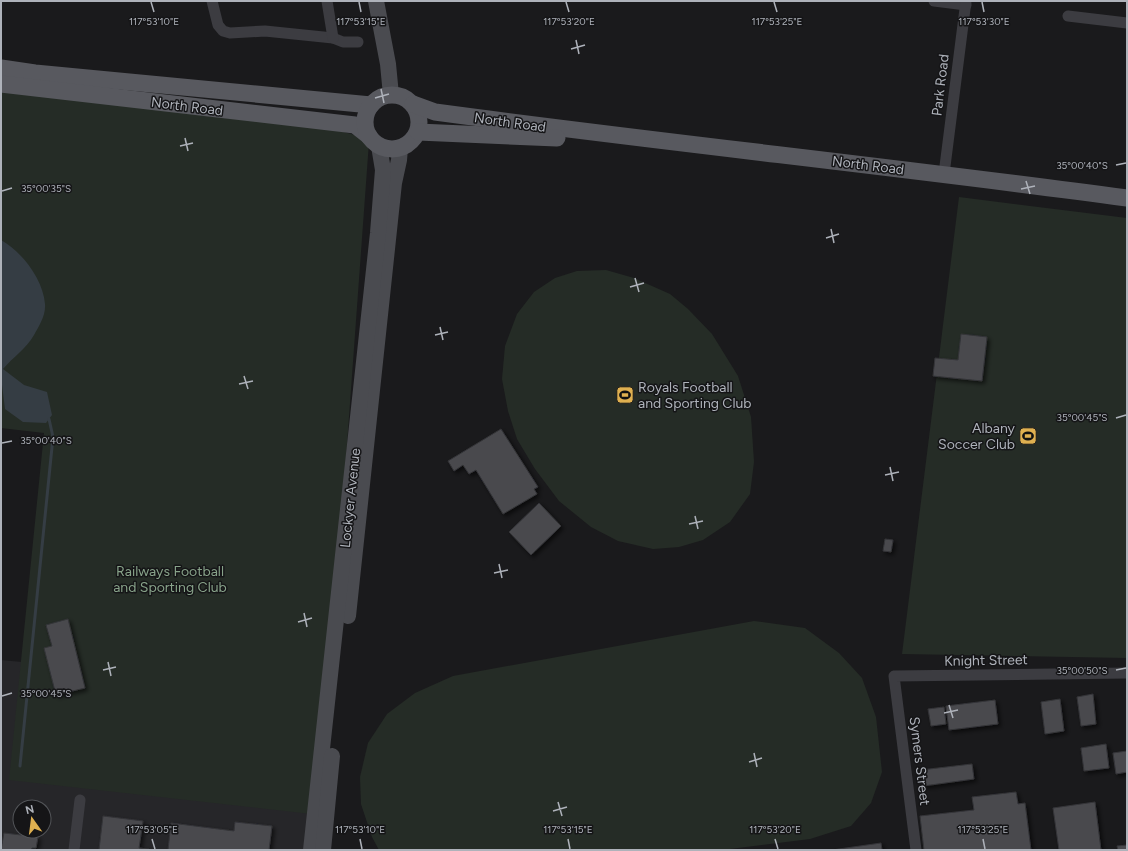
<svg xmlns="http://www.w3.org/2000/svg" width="1128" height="851" font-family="Figtree,sans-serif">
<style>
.built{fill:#262629;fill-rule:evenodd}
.green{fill:#252c26}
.water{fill:#353d44}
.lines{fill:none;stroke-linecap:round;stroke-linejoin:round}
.stream{stroke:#353d44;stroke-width:3}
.building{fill:#494a4e;stroke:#343438;filter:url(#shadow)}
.street{stroke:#3c3c41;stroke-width:11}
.secondary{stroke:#4a4b50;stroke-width:16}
.primary{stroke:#58595f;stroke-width:17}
.ticks{fill:none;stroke:#aeb2ba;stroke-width:1.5}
.labels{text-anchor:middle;stroke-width:3;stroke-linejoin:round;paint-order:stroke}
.street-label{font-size:14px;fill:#aeb2ba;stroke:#151517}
.poi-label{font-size:14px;fill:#aeb2ba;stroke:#151517;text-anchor:start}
.park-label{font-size:14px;fill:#88a38a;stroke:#151517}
.ticks-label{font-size:10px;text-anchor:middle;fill:#aeb2ba;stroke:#151517;stroke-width:3;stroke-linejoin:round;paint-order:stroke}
</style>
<defs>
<filter id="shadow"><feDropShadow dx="2.5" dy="2.5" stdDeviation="2" flood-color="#0009"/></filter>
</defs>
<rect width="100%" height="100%" fill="#1a1a1c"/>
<!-- built -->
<path class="built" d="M1,660l21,2 289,152 -5,36h-305zM20,807h24v24h-24z"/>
<!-- green -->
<g class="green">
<path d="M1,90l335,40 19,5 14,7 -49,673 -311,-35 35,-347 -43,-5z"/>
<path d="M959,197l168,21v440l-225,-4z"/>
<path d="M606,270l28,8 36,16 18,15 24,25 26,42 13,41 3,45 -4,32 -20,28 -27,18 -24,7 -26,2 -35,-8 -27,-14 -32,-26 -24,-32 -18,-30 -9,-28 -6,-32 3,-33 12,-32 17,-22 21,-14 22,-7z"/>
<path d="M754,621l51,7 34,25 23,25 14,39 6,55 -11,31 -20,23 -41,13 -88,11h-343l-7,-13 -11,-33 -1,-27 8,-34 19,-29 28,-21 38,-17z"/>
</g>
<!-- water -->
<path class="water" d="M1,240c21,12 42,39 44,64 1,11 -6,22 -11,31 -8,14 -21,22 -31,34l21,16 23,7 5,23 -6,8 -23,-1 -18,-13 -3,-24 -1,-1z"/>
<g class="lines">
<!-- stream -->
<path class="stream" d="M20,766l33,-329 -4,-18"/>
</g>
<!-- building -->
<g class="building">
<path d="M961,334l26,3 -5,44 -49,-5 2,-18 23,2z"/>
<path d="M501,429l37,58 -4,2 3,5 -34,20 -27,-44 -7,4 -6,-9 -9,6 -6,-10z"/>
<path d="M539,503l22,23 -30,29 -22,-23z"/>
<path d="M885,539l8,1 -2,12 -8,-1z"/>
<path d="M68,619l17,69 -29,7 -12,-47 8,-2 -6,-21z"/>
<path d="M1093,694l3,30 -15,2 -4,-29z"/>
<path d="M1060,699l4,32 -19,3 -4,-32z"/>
<path d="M995,700l3,24 -49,6 -3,-24z"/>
<path d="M944,707l2,17 -15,2 -3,-17z"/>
<path d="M1106,744l3,24 -25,3 -3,-23z"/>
<path d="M1127,751v21l-11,2 -3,-21z"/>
<path d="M972,764l2,15 -51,7 -2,-16z"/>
<path d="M1016,792l2,12 7,-1 6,47h-107l-4,-34 54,-6 -2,-13z"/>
<path d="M1095,802l6,48h-42l-6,-42z"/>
<path d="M103,816l40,5 -4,27 10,1v1h-50z"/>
<path d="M235,822l37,4 -3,24h-101l3,-27 63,8z"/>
<path d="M4,833l34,4 -2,11h-4l-1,2h-30z"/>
<path d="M881,843l1,7h-50z"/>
<path d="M1127,845v5h-9l-1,-4z"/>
</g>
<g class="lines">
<!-- street -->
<g class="street">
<path d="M212,1l6,24 5,6 7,2 35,-2 68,7 10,4h15"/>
<path d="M327,1l6,37"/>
<path d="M934,1l32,4"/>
<path d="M1068,16l59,7"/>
<path d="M944,174l22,-173"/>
<path d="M74,850l6,-50"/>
<path d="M916,850l-22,-174 233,-3"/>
</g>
<!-- secondary -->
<g class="secondary">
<path d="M376,1l12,63 3,31"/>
<path d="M348,616l46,-433 5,-23 1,-12"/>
<path d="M311,850l67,-617 5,-63 -4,-24"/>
<path d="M323,850l9,-94"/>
</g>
<!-- primary -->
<g class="primary">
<path d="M1,68l34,5 336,32"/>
<path d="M1,84l354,41 14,11"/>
<circle cx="392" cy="122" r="27"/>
<path d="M413,104l22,8c231,31 462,55 692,86"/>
<path d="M418,132l139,6"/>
</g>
</g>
<!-- ticks -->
<path class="ticks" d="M151,2l3,10M359,2l2,10M566,2l3,10M774,2l3,10M982,2l2,10M576,40l3,14M571,49l14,-4M381,89l3,14M375,98l14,-4M185,138l3,13M180,146l13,-3M1116,165l10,-2M1026,181l4,13M1021,189l14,-3M2,191l10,-3M831,229l3,14M826,238l13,-4M635,278l4,14M630,287l14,-4M440,327l3,13M435,335l13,-3M244,376l4,13M239,384l14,-3M1116,418l10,-3M2,443l10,-2M890,467l3,14M885,475l14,-3M695,516l3,13M689,524l14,-3M499,564l3,14M494,573l14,-3M304,613l3,14M298,622l14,-4M108,662l3,14M103,670l13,-3M1116,670l10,-2M2,696l10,-3M949,705l4,13M944,713l14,-3M754,753l3,14M749,762l13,-4M558,802l4,14M553,811l14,-4M152,839l3,10M360,839l2,10M568,839l2,10M775,839l3,10M983,839l2,10"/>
<!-- icons -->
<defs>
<symbol id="stadium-square" viewBox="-11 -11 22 22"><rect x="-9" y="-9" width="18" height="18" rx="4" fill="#dfb050" stroke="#151517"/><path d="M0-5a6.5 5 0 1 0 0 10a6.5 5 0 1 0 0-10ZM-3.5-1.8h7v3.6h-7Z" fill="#111"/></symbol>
</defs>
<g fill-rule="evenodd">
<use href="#stadium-square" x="615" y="385" width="20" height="20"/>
<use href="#stadium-square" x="1018" y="426" width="20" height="20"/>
</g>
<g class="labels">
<!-- street labels -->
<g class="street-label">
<text transform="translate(940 85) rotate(-83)" y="5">Park Road</text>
<text transform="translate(187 106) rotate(7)" y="5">North Road</text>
<text transform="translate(510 122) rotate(8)" y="5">North Road</text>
<text transform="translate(868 165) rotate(7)" y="5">North Road</text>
<text transform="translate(350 498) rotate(-84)" y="5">Lockyer Avenue</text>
<text transform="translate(986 660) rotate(-1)" y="5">Knight Street</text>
<text transform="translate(920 761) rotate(83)" y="5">Symers Street</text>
</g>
<!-- poi labels -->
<g class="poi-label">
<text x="638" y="392">Royals Football<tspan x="638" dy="16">and Sporting Club</tspan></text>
<text x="1015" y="433" text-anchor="end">Albany<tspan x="1015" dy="16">Soccer Club</tspan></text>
</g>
<!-- park labels -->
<g class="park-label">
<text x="170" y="576">Railways Football<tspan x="170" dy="16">and Sporting Club</tspan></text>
</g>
</g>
<g class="ticks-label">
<text x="154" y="25">117°53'10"E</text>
<text x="361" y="25">117°53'15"E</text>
<text x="569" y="25">117°53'20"E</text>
<text x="777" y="25">117°53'25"E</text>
<text x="984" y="25">117°53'30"E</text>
<text x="1082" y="169">35°00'40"S</text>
<text x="46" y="192">35°00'35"S</text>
<text x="1082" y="421">35°00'45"S</text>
<text x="46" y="444">35°00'40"S</text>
<text x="1082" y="674">35°00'50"S</text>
<text x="46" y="697">35°00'45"S</text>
<text x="152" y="833">117°53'05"E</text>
<text x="360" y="833">117°53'10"E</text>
<text x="568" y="833">117°53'15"E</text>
<text x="775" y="833">117°53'20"E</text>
<text x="983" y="833">117°53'25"E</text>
</g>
<!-- border -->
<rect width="1128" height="851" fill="none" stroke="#aeb2ba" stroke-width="4"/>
<!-- north arrow -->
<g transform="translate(32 819) rotate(346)"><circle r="19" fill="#151517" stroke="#525458"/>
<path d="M0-3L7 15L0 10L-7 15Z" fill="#dfb050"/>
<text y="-6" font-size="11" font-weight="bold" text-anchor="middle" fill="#aeb2ba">N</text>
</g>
</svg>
